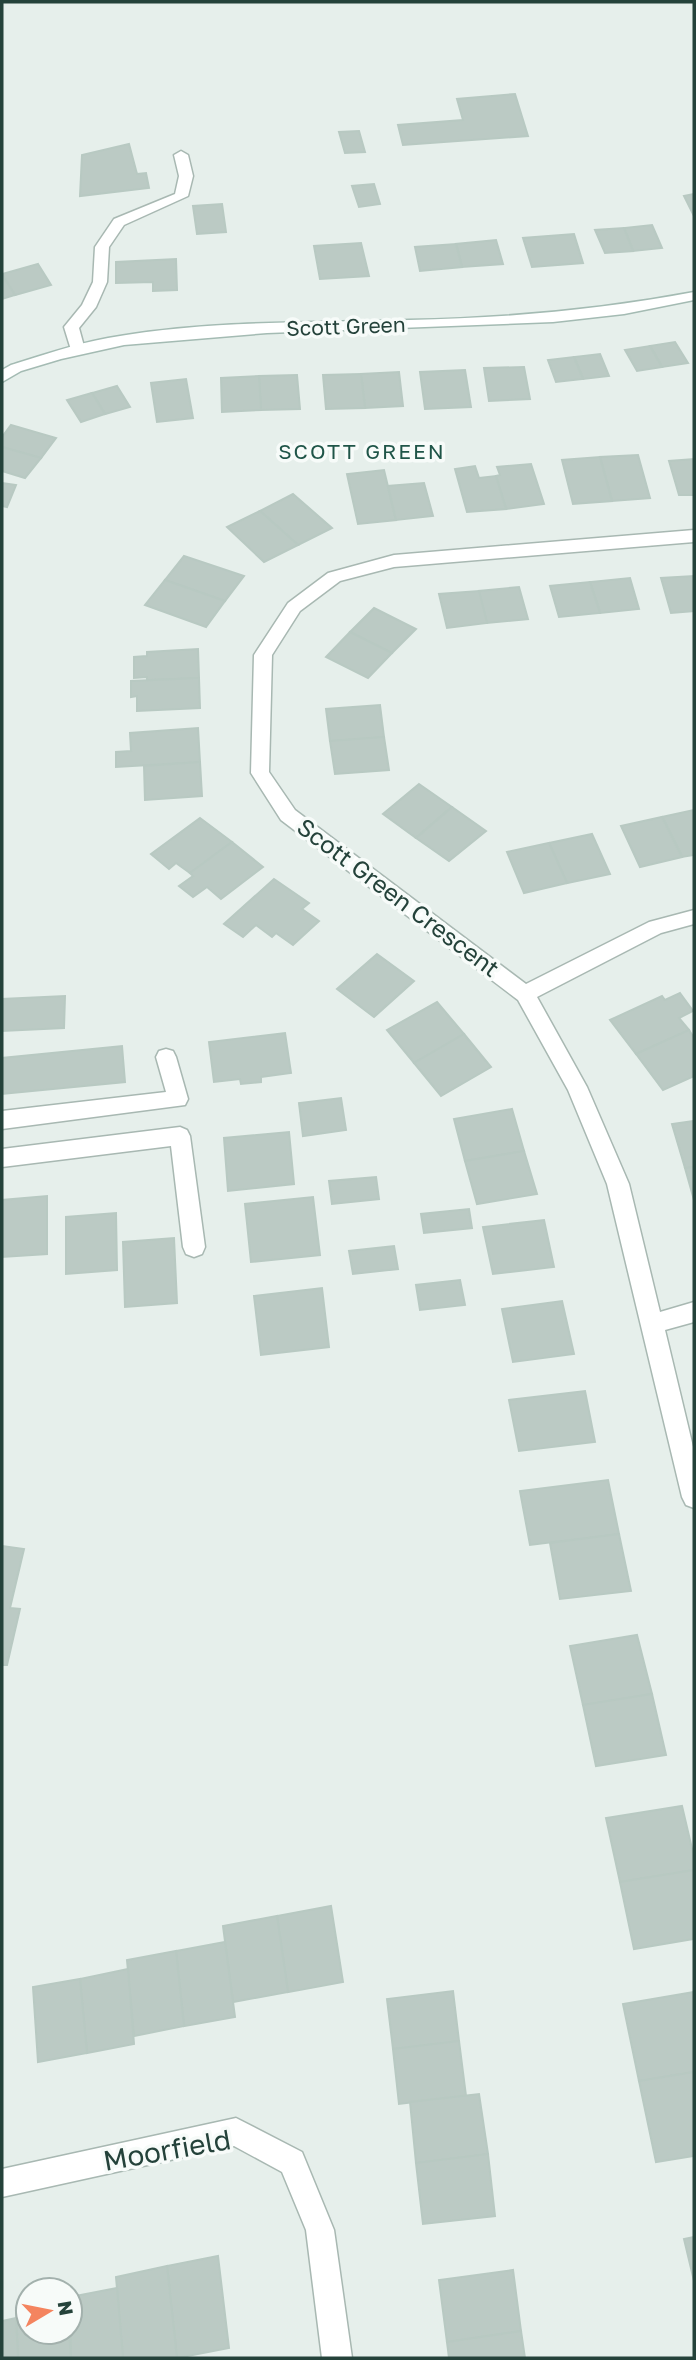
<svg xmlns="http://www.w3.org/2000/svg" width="696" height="2360" font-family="'Golos Text',sans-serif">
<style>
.building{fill:#bbcac4;stroke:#b8c9c2;stroke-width:2}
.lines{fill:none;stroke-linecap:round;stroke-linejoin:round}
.lane-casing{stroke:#a8b8b2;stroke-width:3}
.street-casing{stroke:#a8b8b2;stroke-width:3}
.secondary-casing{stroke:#a4bbb3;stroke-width:3}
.lane{fill:#fff;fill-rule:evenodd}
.street{fill:#fff;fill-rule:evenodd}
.secondary{fill:#fff;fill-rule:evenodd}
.labels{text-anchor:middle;stroke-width:7;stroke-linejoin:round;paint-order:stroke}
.far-street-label{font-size:21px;fill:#24423a;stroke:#f7fbf9}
.far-neighbourhood-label{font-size:21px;letter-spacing:2px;fill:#1f5548;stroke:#f7fbf9}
.street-label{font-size:24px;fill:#24423a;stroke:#f7fbf9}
.near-street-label{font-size:28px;fill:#24423a;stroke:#f7fbf9}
</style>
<rect width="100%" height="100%" fill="#e6efeb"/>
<!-- building -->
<g class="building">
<path d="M515,94l13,42 -125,9 -5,-20 65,-5 -6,-21z"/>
<path d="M359,131l6,21 -20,1 -6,-21z"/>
<path d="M129,144l8,30 9,-1 3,15 -69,8 2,-41z"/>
<path d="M374,184l6,20 -21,3 -7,-21z"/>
<path d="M694,194v22l-10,-20z"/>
<path d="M222,204l4,28 -29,2 -4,-28z"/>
<path d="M652,225l10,23 -29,3 -9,-23z"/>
<path d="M624,228l9,23 -28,2 -10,-23z"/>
<path d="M574,234l9,29 -51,4 -9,-29z"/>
<path d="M496,240l7,24 -41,3 -6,-23z"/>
<path d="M361,243l8,33 -49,3 -6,-33z"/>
<path d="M456,244l6,23 -42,4 -5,-24z"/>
<path d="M176,259l1,31 -24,1v-9l-37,1v-21z"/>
<path d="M38,264l13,21 -36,10 -13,-21z"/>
<path d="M2,275l13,20 -13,4z"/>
<path d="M675,342l13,21 -26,4 -12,-21z"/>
<path d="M650,346l12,21 -25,4 -12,-21z"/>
<path d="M600,354l9,22 -26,3 -9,-22z"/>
<path d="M574,357l9,22 -27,3 -8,-22z"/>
<path d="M524,367l6,32 -41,2 -5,-33z"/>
<path d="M465,370l6,37 -46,2 -5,-37z"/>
<path d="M399,372l4,34 -38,2 -4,-34z"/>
<path d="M361,374l4,34 -39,1 -3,-34z"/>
<path d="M297,375l3,34 -39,1 -2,-34z"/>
<path d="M259,376l2,34 -39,2 -1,-34z"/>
<path d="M186,379l7,39 -36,4 -6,-39z"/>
<path d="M117,386l13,21 -25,7 -13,-21z"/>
<path d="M92,393l13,21 -24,8 -14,-22z"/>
<path d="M11,425l45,13 -15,20 -39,-11v-10z"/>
<path d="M2,447l39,11 -16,20 -23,-7z"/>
<path d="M638,455l12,43 -38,3 -12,-44z"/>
<path d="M600,457l12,44 -39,3 -11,-44z"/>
<path d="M694,459v36h-15l-10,-34z"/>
<path d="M531,464l13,40 -38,5 -10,-33 4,-1 -3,-8z"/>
<path d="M475,466l4,12 17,-2 10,33 -39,3 -12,-43z"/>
<path d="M384,470l12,50 -38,4 -11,-50z"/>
<path d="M2,483l14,2 -9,22 -5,-1z"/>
<path d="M424,483l9,33 -37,4 -8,-34z"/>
<path d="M293,494l39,34 -34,17 -38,-34z"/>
<path d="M260,511l38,34 -34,17 -37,-35z"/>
<path d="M184,556l60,20 -19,25 -60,-21z"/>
<path d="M694,576v35l-23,2 -10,-35z"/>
<path d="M630,578l9,31 -39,4 -10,-31z"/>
<path d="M165,580l60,21 -19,26 -61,-22z"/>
<path d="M590,582l10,31 -41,4 -9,-31z"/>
<path d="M519,587l9,32 -41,4 -8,-32z"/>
<path d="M479,591l8,32 -40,5 -8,-34z"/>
<path d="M374,608l42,21 -24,24 -42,-21z"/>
<path d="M350,632l42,21 -24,25 -42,-21z"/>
<path d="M198,649l1,29 -52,2v-3l-13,1v-21l13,-1v-4z"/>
<path d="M199,678l1,30 -63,3v-15l-6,1v-16z"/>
<path d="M380,705l4,32 -54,4 -4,-32z"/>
<path d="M198,728l2,34 -84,5v-15l15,-1 -1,-18z"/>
<path d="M384,737l5,33 -54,4 -5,-33z"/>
<path d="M200,762l2,34 -57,4 -1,-34z"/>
<path d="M419,784l33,23 -36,31 -33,-24z"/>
<path d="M452,807l34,24 -37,30 -33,-23z"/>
<path d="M694,810v45l-12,2 -20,-40z"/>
<path d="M662,817l20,40 -42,10 -19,-41z"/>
<path d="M200,818l32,24 -42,31 -14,-10 -7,6 -18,-15z"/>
<path d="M592,834l18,40 -43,9 -18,-40z"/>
<path d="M232,842l31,25 -42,32 -14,-12 -14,10 -14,-11 14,-10 -3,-3z"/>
<path d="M549,843l18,40 -43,10 -17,-41z"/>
<path d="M274,879l35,24 -7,6 17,12 -26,24 -17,-12 -4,4 -16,-12 -13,12 -19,-13z"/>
<path d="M377,954l37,27 -40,36 -37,-28z"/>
<path d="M680,993l13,18 -14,7 10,12 -53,24 -26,-34 52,-24 3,4z"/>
<path d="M65,996l-1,32 -62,3v-32z"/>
<path d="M437,1002l27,32 -50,29 -27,-33z"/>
<path d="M689,1030l5,8v38l-31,14 -27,-36z"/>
<path d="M285,1033l6,40 -30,4v5l-20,2 -1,-5 -26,3 -5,-40z"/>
<path d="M464,1034l27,33 -50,29 -27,-33z"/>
<path d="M122,1046l3,36 -123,12v-36z"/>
<path d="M341,1098l5,32 -43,6 -4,-33z"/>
<path d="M512,1109l12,42 -59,10 -11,-42z"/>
<path d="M694,1121v46l-9,1 -13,-44z"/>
<path d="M289,1132l5,52 -66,7 -4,-53z"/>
<path d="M524,1151l13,43 -60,10 -12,-43z"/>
<path d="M694,1167v33l-9,-32z"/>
<path d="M376,1177l3,22 -47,5 -3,-23z"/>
<path d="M47,1196v58l-45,3v-57z"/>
<path d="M313,1197l7,58 -69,7 -6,-58z"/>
<path d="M469,1209l3,19 -48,5 -3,-19z"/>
<path d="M116,1213l1,57 -51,4v-57z"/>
<path d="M544,1220l10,47 -61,7 -10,-47z"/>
<path d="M174,1238l3,65 -52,4 -2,-65z"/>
<path d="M394,1246l4,23 -45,5 -4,-23z"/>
<path d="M460,1280l5,25 -45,5 -4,-25z"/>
<path d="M322,1288l7,59 -68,8 -7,-59z"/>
<path d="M562,1301l12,53 -61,8 -11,-53z"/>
<path d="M585,1391l10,51 -76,9 -10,-51z"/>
<path d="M608,1480l11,54 -89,11 -10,-54z"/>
<path d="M619,1534l12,57 -71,8 -10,-56z"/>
<path d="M2,1546l22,3 -14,59 10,1 -13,56h-5z"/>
<path d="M637,1635l15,59 -69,11 -13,-59z"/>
<path d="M652,1694l14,61 -70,11 -13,-61z"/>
<path d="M682,1806l12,51v13l-74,12 -14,-64z"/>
<path d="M694,1870v69l-60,10 -14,-67z"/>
<path d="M331,1906l12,76 -55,10 -11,-76z"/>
<path d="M277,1916l11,76 -55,10 -10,-76z"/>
<path d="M225,1942l10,75 -51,9 -8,-75z"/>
<path d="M176,1951l8,75 -50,10 -7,-76z"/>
<path d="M128,1969l6,75 -47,9 -7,-74z"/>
<path d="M80,1979l7,74 -49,9 -5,-75z"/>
<path d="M453,1991l6,50 -66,8 -6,-50z"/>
<path d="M694,1992v80l-55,9 -16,-77z"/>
<path d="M459,2041l7,55 -67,8 -6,-55z"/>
<path d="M694,2072v84l-38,6 -17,-81z"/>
<path d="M479,2094l9,60 -72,9 -6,-61z"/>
<path d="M488,2154l7,62 -72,8 -7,-61z"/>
<path d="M694,2237v44l-10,-42z"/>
<path d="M218,2256l11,92 -52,10 -10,-92z"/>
<path d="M167,2266l10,92h-54l-7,-81z"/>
<path d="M513,2270l8,61 -74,11 -8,-62z"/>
<path d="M117,2288l6,70h-52l-1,-61z"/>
<path d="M28,2306v26h41l2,26h-53l-2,-50z"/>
<path d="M16,2318l2,40h-16v-37z"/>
<path d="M521,2331l4,27h-76l-2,-16z"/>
</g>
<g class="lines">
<defs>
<path id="lane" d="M181,151l7,4 5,21 -5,20 -64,29 -15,22 -2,35 -11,25 -17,21 6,22 -3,3h-10l-8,-26 18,-22 11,-23 2,-35 19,-28 61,-25 4,-18 -5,-21z"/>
<g id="street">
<path d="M694,530v12l-300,25 -54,14 -40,30 -28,44 -3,117 26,38 231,174 123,-62 45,-12v14l-33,9 -124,64 50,90 42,97 31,128 34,-10v20l-29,8 29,121v57l-8,-3 -4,-8 -75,-313 -39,-94 -50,-90 -237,-180 -30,-47 3,-118 34,-52 40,-30 66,-18z"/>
<path d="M166,1049l7,2 3,6 12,42 -3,6 -183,24v-18l164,-19 -10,-35 3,-6z"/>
<path d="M180,1127l7,3 3,6 15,111 -3,7 -8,3 -8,-3 -3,-7 -12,-101 -169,21v-18z"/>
<path d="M236,2118l66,34 32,78 18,128h-30l-16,-128 -24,-58 -48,-26 -232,51v-28z"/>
</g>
<path id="secondary" d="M694,292v8l-70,14 -71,8 -286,11 -143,12 -63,14 -40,12 -19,11v-12l9,-5c32,-10 64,-21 97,-27 98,-18 201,-15 301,-18 97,-2 190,-10 285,-28z"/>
</defs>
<!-- lane casing -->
<use href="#lane" class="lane-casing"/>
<!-- street casing -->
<use href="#street" class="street-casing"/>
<!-- secondary casing -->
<use href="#secondary" class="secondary-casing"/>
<!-- lane -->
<use href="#lane" class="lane"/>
<!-- street -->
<use href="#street" class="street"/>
<!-- secondary -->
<use href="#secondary" class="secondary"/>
</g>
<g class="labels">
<!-- far-street labels -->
<g class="far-street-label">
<text transform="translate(346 327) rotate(-2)" y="7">Scott Green</text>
</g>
<!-- far-neighbourhood labels -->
<g class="far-neighbourhood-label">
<text x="362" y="459">SCOTT GREEN</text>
</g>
<!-- street labels -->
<g class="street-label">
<text transform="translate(398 898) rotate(37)" y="8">Scott Green Crescent</text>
</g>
<!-- near-street labels -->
<g class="near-street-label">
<text transform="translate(167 2150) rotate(-10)" y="10">Moorfield</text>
</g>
</g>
<!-- border -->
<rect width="696" height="2360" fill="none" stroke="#24423a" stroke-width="7"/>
<!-- north arrow -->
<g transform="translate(49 2311) rotate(80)"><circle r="33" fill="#f7fbf9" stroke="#a3b1ad" stroke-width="2"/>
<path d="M0-5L12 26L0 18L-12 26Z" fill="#f4845f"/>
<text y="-10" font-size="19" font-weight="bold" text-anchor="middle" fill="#24423a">N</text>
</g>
</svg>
